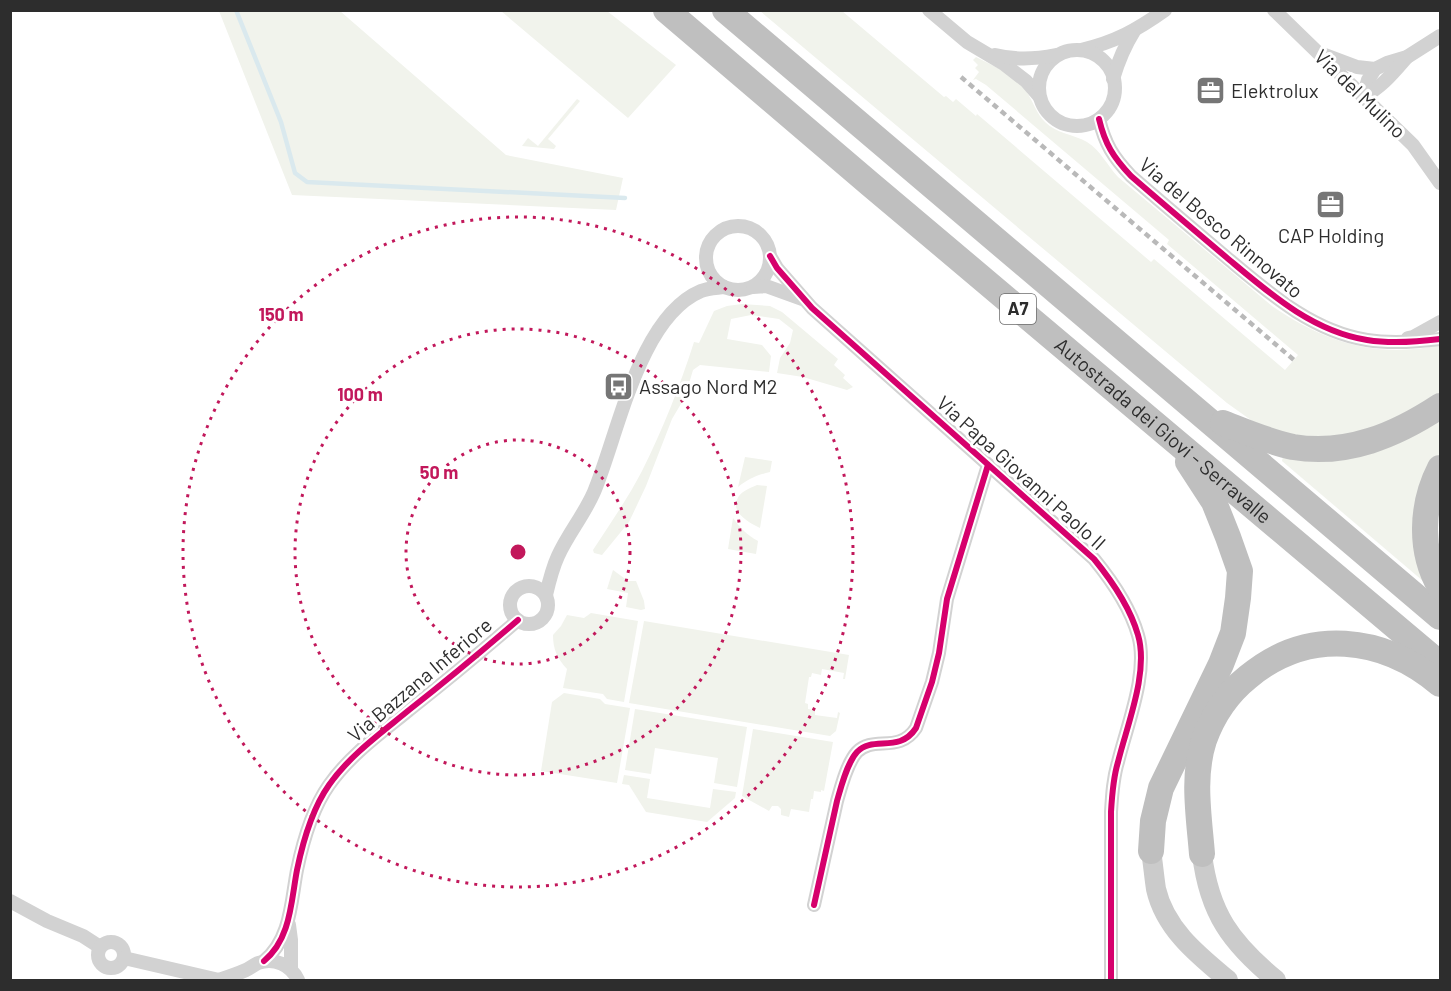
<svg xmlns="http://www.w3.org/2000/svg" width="1451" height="991" font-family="Barlow,sans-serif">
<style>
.green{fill:#f1f3ec}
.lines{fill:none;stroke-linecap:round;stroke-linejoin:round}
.stream{stroke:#dae9ee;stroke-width:4.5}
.street{stroke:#d2d2d2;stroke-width:14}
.secondary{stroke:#cbcbcb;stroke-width:20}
.highway{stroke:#bfbfbf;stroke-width:26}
.rail{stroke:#b9b9b9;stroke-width:4.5;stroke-dasharray:6 4.5;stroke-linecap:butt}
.cycleway-casing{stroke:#fff;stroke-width:10}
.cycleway{stroke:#d6006c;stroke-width:6}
.ring{fill:none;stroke:#c2185b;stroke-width:3;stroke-dasharray:3 6}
.labels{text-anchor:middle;stroke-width:6;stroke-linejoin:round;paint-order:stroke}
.shield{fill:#fff;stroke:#6c6c6c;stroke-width:1.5}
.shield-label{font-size:18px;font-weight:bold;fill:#2d2d2d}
.poi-label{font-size:20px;fill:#2d2d2d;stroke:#fff;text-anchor:start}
.street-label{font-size:20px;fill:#2d2d2d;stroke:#fff}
.centre{fill:#c2185b;stroke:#fff;stroke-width:3}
.ring-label{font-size:18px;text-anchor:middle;font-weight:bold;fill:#c2185b;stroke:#fff;stroke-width:6;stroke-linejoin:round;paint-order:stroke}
</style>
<rect width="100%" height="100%" fill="#fff"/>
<!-- green -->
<g class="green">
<path d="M219,11h121l166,144 117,23 -7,32 -324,-15z"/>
<path d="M501,11h106l69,54 -48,53z"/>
<path d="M760,11h82l102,86 2,-1 7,6 3,-3 20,17 1,-2 174,148 3,-3 131,111 13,-15 -131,-111 2,-4 -183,-155 -10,-6 -3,1 6,-8 -4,-4 3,-3 -5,-5 3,-3c19,10 40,18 52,37 6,10 9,20 17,28 12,12 28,12 42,20 14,9 20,23 31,35l154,129c52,36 105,53 168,39v51l-50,32 -87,12 -48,-17 -28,-20z"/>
<path d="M577,99l3,2 -32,38 8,7 -2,3 -32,-3 6,-8 10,8z"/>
<path d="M742,304l28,2 12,6 56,47 -4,6 11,10 -2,3 10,9 -6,3 -44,-13 -26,-4 3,-15 10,-15 3,-13 -14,-11 -28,-4 -20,4 -4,20 35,6 9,11 -2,16 -69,-7 -7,5 -8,27 -13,22 -26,67 -17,36 -27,33 -8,-2 -1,-3c17,-26 35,-52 49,-79 21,-42 38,-85 52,-129l5,1 15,-32 13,-5z"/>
<path d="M1440,415v39l-8,17 -9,110 -141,-120 1,-5z"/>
<path d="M745,457l27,4 -2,11c-13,3 -22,7 -32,15z"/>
<path d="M757,485l10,1 -7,42c-9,-4 -29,-15 -23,-28 2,-8 13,-12 20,-15z"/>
<path d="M733,518c7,10 14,17 25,23l-2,13 -28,-5z"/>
<path d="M613,570l15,11h8l8,20 1,8 -4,1 -15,-3 2,-14 -21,-4z"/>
<path d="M591,613l47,8 -14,81 -17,-3 -4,-5 -40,-6 4,-19c-10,-11 -14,-20 -14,-34l8,-9 6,-11 17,3z"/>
<path d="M644,621l205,34 -4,24h-2l1,-6 -22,-4 -1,6 -9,-2 -1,4h-2l-4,26 3,1v5l7,1v5l22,3 1,-6 2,1 -4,18 -6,5 -201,-33z"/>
<path d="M564,693l36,6 5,5 25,4 -13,75 -76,-12 11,-69z"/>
<path d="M635,709l112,18 -10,60 -23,-4 4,-25 -63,-10 -4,26 -26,-4z"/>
<path d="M753,729l80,13 -9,49 -3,-1v2l-7,-1 -1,8h-2l-2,13 -18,-3 -2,8 -8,-2v-6l-3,-3h-6l-3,5 -27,-15z"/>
<path d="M624,775l26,4 -3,19 63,10 3,-19 23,3 -1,6 -28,24 -61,-10 -17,-27 -7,-1z"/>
</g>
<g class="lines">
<!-- stream -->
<path class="stream" d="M236,10l45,112 14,51 12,9 318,16"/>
<!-- street -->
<g class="street">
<path d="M929,10l38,32 37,22 22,17 13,15"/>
<path d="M1274,10l139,135 27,38"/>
<path d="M1081,50c34,-8 56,-20 84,-40"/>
<circle cx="1077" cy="88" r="38"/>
<path d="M995,55c20,5 41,4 61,0"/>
<path d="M1325,55l32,12 18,2"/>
<path d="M1113,79c5,-17 11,-32 21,-48"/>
<path d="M1363,97l5,-17 7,-11 12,-6 20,-6 33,-21"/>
<path d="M1363,97c19,-10 30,-24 44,-40"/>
<path d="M1099,119c6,25 14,38 32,57 31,27 63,54 95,81 42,35 85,74 141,83 25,4 49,2 73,-1"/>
<circle cx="738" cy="258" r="32"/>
<path d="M770,256l7,12 35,40 282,251c18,22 36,48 44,76 11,37 -11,90 -20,127 -5,16 -6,33 -7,50v168"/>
<path d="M753,287l13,-1 36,13"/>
<path d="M1408,338l5,-1 27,-15"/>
<circle cx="529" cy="605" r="19"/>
<path d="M546,595c3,-13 6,-26 12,-39 10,-22 26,-41 36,-64 24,-57 45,-175 107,-201 7,-3 16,-3 23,-4"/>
<path d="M10,901l37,20 36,15 17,11"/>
<path d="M814,905l23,-104c4,-14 10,-38 20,-49 16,-17 42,2 59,-24l16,-46 7,-29 8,-54 41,-134"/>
<path d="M289,925l2,15v29"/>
<circle cx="111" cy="955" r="13"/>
<path d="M124,958l95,22"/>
<path d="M264,961c27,-22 27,-60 33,-91 6,-29 15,-61 32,-85 21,-30 52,-52 80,-75 37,-29 73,-59 109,-90"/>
<path d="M219,980c9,-3 18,-6 27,-10 4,-2 8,-5 12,-7 16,-6 33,2 40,17"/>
</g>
<!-- secondary -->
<g class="secondary">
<path d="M1151,851c2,12 3,25 5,38 9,40 42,66 72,91"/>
<path d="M1202,854c7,59 29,89 74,126"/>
</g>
<!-- highway -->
<g class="highway">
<path id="s1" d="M666,10l204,174 570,480"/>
<path d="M725,10l715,607"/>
<path d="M1223,423c23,9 46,19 70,24 54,9 103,-12 147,-41"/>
<path d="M1440,468c-19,37 -21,83 0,119"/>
<path d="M1151,851l2,-30 8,-33 60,-124 12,-31 5,-35 2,-27 -12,-34 -14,-35 -26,-40"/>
<path d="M1202,854c-3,-38 -10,-77 2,-114 9,-25 24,-47 44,-63 60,-50 135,-41 192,7"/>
</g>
<!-- rail -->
<path class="rail" d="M961,77l333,283"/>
<defs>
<g id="cycleway">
<path d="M1099,119c6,25 14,38 32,57 31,27 63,54 95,81 42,35 85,74 141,83 25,4 49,2 73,-1"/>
<path d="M770,256l7,12 35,40 282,251c18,22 36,48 44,76 11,37 -11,90 -20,127 -5,16 -6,33 -7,50v168"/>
<path d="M814,905l23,-104c4,-14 10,-38 20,-49 16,-17 42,2 59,-24l16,-46 7,-29 8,-54 41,-134"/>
<path d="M264,961c27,-22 27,-60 33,-91 6,-29 15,-61 32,-85 21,-30 52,-52 80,-75 37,-29 73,-59 109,-90"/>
</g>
</defs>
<!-- cycleway casing -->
<use href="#cycleway" class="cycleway-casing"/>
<!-- cycleway -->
<use href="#cycleway" class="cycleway"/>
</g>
<!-- distance rings -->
<g class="ring">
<circle cx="518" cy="552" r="112"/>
<circle cx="518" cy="552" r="223"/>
<circle cx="518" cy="552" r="335"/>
</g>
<!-- icons -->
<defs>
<symbol id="office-square" viewBox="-11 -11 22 22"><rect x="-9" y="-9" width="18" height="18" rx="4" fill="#767676" stroke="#fff"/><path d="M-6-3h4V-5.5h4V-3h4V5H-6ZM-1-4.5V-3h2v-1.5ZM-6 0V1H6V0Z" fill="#fff"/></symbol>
<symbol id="bus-square" viewBox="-11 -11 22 22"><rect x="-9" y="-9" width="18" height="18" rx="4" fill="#767676" stroke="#fff"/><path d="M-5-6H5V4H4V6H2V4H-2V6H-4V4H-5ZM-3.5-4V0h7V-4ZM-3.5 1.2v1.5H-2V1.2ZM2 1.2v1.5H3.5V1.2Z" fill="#fff"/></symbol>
</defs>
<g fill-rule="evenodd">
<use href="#office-square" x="1194" y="74" width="33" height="33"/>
<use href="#office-square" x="1314" y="188" width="33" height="33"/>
<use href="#bus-square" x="602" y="370" width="33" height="33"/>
</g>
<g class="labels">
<!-- shield labels -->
<rect class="shield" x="1000" y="294" width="36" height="30" rx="4.5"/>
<g class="shield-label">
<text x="1018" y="315">A7</text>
</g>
<!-- poi labels -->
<g class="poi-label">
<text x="1231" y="98">Elektrolux</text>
<text x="1331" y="243" text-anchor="middle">CAP Holding</text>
<text x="639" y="394">Assago Nord M2</text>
</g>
<!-- street labels -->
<g class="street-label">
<text transform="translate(1360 94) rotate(44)" y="7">Via del Mulino</text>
<text transform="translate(1221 228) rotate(40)" y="7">Via del Bosco Rinnovato</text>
<text dy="7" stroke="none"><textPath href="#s1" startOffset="651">Autostrada dei Giovi - Serravalle</textPath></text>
<text transform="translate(1021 473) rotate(42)" y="7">Via Papa Giovanni Paolo II</text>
<text transform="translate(420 680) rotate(-40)" y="7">Via Bazzana Inferiore</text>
</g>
</g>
<circle cx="518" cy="552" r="9" class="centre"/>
<g class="ring-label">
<text x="281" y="321">150 m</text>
<text x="360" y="401">100 m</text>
<text x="439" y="479">50 m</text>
</g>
<!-- border -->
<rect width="1451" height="991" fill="none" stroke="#2d2d2d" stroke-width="24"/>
</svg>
